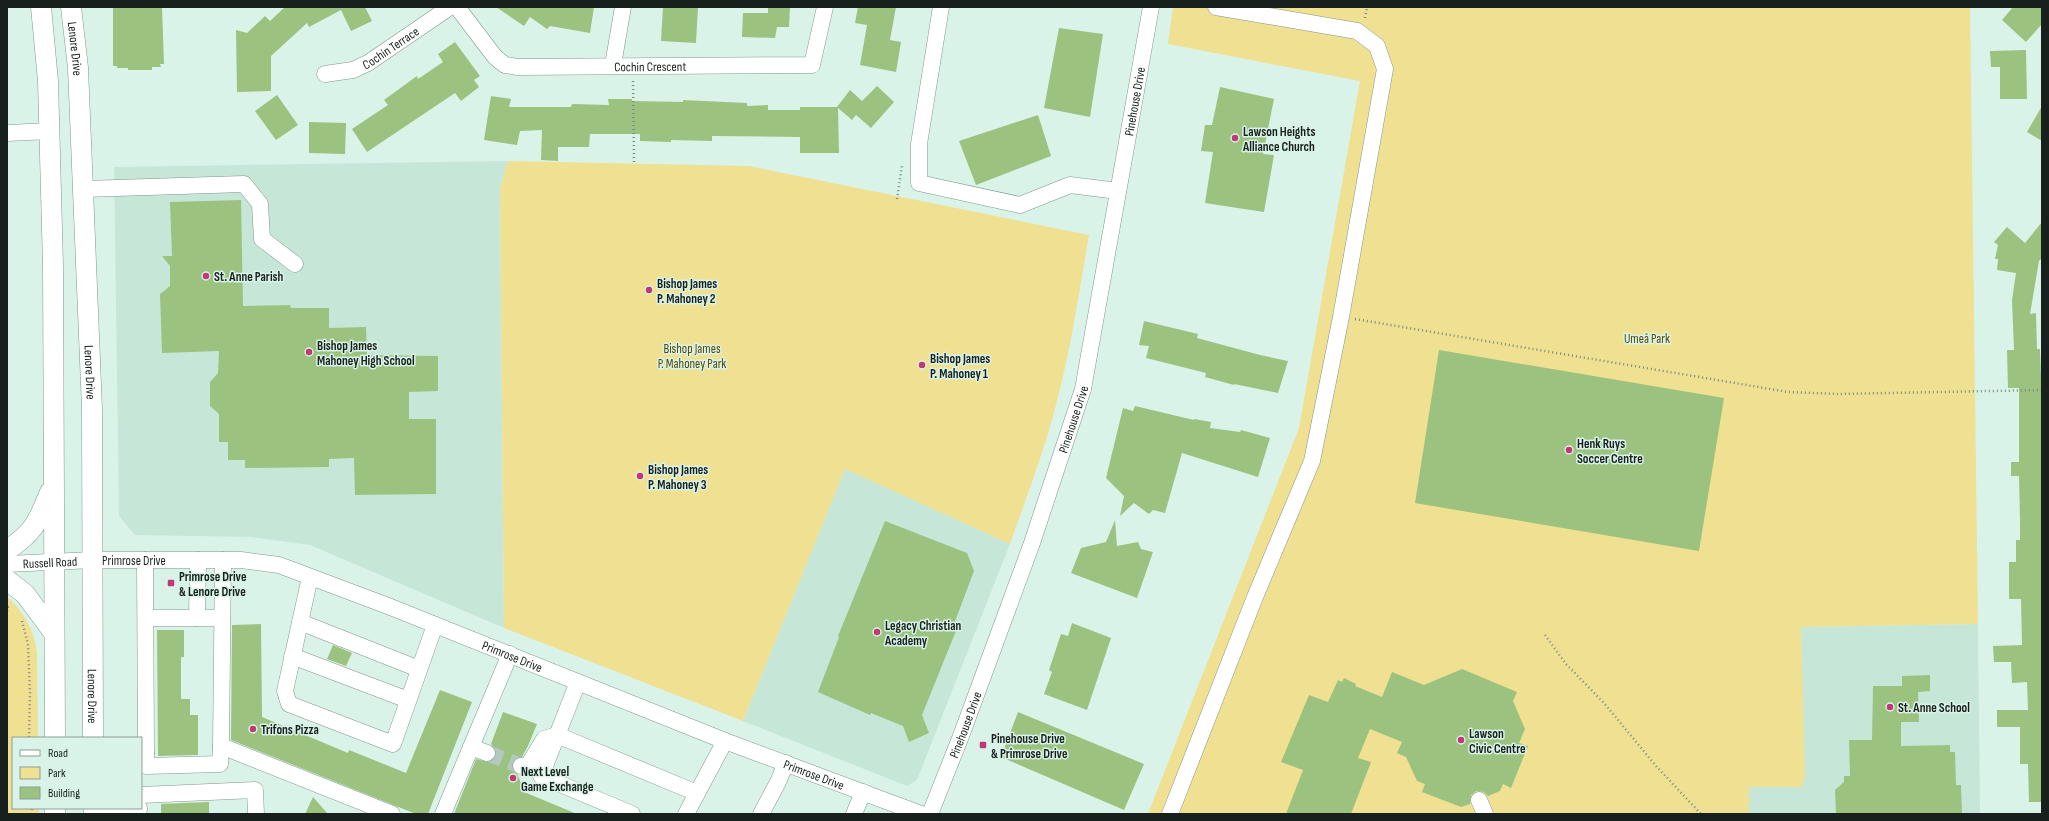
<svg xmlns="http://www.w3.org/2000/svg" width="2049" height="821" font-family="'Sofia Sans Condensed',sans-serif">
<style>
.built{fill:#c6e7d8}
.green{fill:#efe092}
.building{fill:#9cc280}
.lines{fill:none;stroke-linecap:round;stroke-linejoin:round}
.minor-tunnel{stroke:#b3c9bf;stroke-width:16;stroke-dasharray:16 8;stroke-linecap:butt}
.minor-casing{stroke:#80978d;stroke-width:17}
.major-casing{stroke:#80978d;stroke-width:21}
.path{stroke:#788981;stroke-width:2.5;stroke-dasharray:1 3;stroke-linecap:butt}
.minor{stroke:#fff;stroke-width:16}
.major{stroke:#fff;stroke-width:20}
.poi-dot{fill:#c13875;stroke:#daf3e8;stroke-width:1.5}
.labels{text-anchor:middle;stroke-width:3;stroke-linejoin:round;paint-order:stroke}
.street-label{font-size:13px;fill:#17201c;stroke:#daf3e8}
.poi-label{font-size:13px;font-weight:bold;fill:#17201c;stroke:#daf3e8;text-anchor:start}
.park-label{font-size:13px;fill:#514607;stroke:#daf3e8}
</style>
<rect width="100%" height="100%" fill="#daf3e8"/>
<!-- built -->
<g class="built">
<path d="M508,161l-8,27 4,440 -194,-83 -60,-8 -115,-2 -16,-19 -5,-349z"/>
<path d="M845,468l165,76 -93,236 -10,6 -164,-65z"/>
<path d="M1978,624l2,190h-231v-27h54l-2,-160z"/>
</g>
<!-- green -->
<g class="green">
<path d="M1173,7h797l8,617 -177,3 4,152h-2v8h-54v27h-601l151,-386 61,-347 -192,-37z"/>
<path d="M508,161l241,5 340,69c-10,57 -18,114 -33,170 -12,47 -30,93 -46,139l-165,-75 -102,252 -239,-93 -4,-440z"/>
<path d="M7,597c17,14 27,33 30,56l1,85h-25v70h26v6h-32z"/>
</g>
<!-- building -->
<g class="building">
<path d="M113,7h49l2,57h-4l1,3h-9v3h-24v-2h-11v-2h-4z"/>
<path d="M285,7h80l7,14 -21,10 -10,-21 -32,17 -2,-4 -36,33v35l-34,1 -1,-62 11,3 18,-17 5,5z"/>
<path d="M496,7h98l-4,26 -40,-7 -3,3 -17,-12 -6,9z"/>
<path d="M663,7h35l-2,36 -35,-2z"/>
<path d="M768,7h22l-1,20h-12l-2,11 -33,-1 1,-24h25z"/>
<path d="M858,7h38l-6,33 11,2 -5,30 -36,-7 7,-40 -12,-2z"/>
<path d="M2013,7h29v17l-16,18 -24,-22z"/>
<path d="M1059,28l44,6 -13,83 -46,-9z"/>
<path d="M455,42l25,34 -6,4 5,7 -18,14 -6,-8 -88,59 -15,-23 36,-24 -4,-5 33,-24 1,3 25,-17 -5,-8z"/>
<path d="M2026,50l1,49h-27v-32h-9l-1,-16z"/>
<path d="M877,86l17,16 -23,26 -15,-13 -4,5 -14,-12 1,45h-39v-16l-88,-1v5l-41,-1v2l-31,-1v-7h-50l-1,13h-31v14l-17,-1 1,-30 -22,1 -3,14 -33,-5 7,-44 20,3 -2,8h62l1,-3 37,1 -1,-6h24v2l51,1v-2l64,3v3l21,-1v5h32v-3h37l13,-17 12,11z"/>
<path d="M1220,87l54,12 -11,55 11,1 -10,57 -59,-9 8,-51 -12,-1 4,-26h7z"/>
<path d="M277,95l21,30 -22,15 -21,-29z"/>
<path d="M2042,106v35l-15,-9z"/>
<path d="M1038,115l13,41 -75,29 -17,-44z"/>
<path d="M309,122l37,1 -1,31 -36,-1z"/>
<path d="M241,200l2,106 47,-1 1,3h38v20l37,-1 1,28 71,1v35l-29,1v27h27v75l-81,1 -1,-37 -25,1v8l-84,1v-8h-17v-18h-9v-28l-9,-8v-24l8,-9 1,-22 -57,2 -2,-59 10,-8v-20l-8,-10h10l-2,-54z"/>
<path d="M2042,222v36l-3,3 -9,53 6,-1 1,36h3l2,53v400h-13l-1,-38h-8v-37h-23v-17h31l-1,-28 -15,1 -1,-21h-17l-1,-16 29,-1 -1,-46h-12v-37h7v-22h4v-19l-1,-45h-8v-14h8v-74h-11l-1,-38h7l-2,-50 4,-27 -19,-3 1,-11h-3l3,-14 -4,-3 13,-15 18,16z"/>
<path d="M1144,321l54,13 -1,4 63,17 28,6 -10,32 -44,-9v1l-29,-8 1,-4 -60,-15 3,-12 -10,-1z"/>
<path d="M1439,350l285,48 -25,153 -284,-48z"/>
<path d="M1135,406l59,14v-1l17,3 -1,6 30,4 1,-2 29,8 -12,39 -76,-24 -17,60 -12,-3 -4,4 -15,-11 -14,13 4,-20 -18,-18 17,-70 10,3z"/>
<path d="M1115,520l2,26 21,-4 3,7 12,3 -16,46 -66,-25 10,-25 25,-6z"/>
<path d="M885,521l82,32 7,18 -20,53 4,2 -36,89 7,18 -20,9 -6,-16 -32,-13 -1,2 -52,-23 21,-55 -1,-1z"/>
<path d="M1072,623l39,15 -24,72 -43,-16 8,-22 -3,-2 12,-36 7,2z"/>
<path d="M261,624l1,93 86,36 1,-3 57,23 34,-83 32,12 -44,112h-12l-185,-74 1,-115z"/>
<path d="M157,630h27v27h-3v42h9v16h8v40l-40,1z"/>
<path d="M333,645l19,8 -6,13 -19,-7z"/>
<path d="M1462,669l55,23 -4,9 12,28 -6,14 9,3 -17,42 -8,-4 -3,7 -12,5 -4,-4 -8,-1 -5,4 -1,9 -9,3 -39,-15 3,-8 -8,-3 -11,-24 -9,-4 5,-11 -32,-13 -12,29 13,4 -20,52h-65l17,-44 -22,-8 28,-67 19,7 10,-22 4,2 2,-4 12,6 -1,2 27,11 10,-25 32,13z"/>
<path d="M1930,675v16l-12,1 1,30h-18v24l49,-1v7h5l1,33h5l1,29h-126l-1,-24 9,-8v-6h6l-1,-36h23l1,-54h29v-10z"/>
<path d="M503,712l34,12 -9,22 -6,11 -8,2 -2,6v4l6,6 6,17 53,22h-123l22,-55 12,3 8,-5v-6l-5,-7z"/>
<path d="M1018,712l126,52 -20,46 -123,-53z"/>
<path d="M313,797l15,17h-23z"/>
<path d="M209,802v12h-48v-10z"/>
</g>
<g class="lines">
<!-- minor-tunnel -->
<path class="minor-tunnel" d="M487,753l34,13"/>
<defs>
<g id="minor">
<path id="s1" d="M457,7l38,50 10,8 13,2 294,-2 13,-58"/>
<path d="M941,7l-22,137v39l101,22 50,-20 48,6"/>
<path d="M613,65l10,-58"/>
<path id="s2" d="M325,74l28,-4 15,-7 82,-56"/>
<path d="M7,133l43,-2"/>
<path d="M84,189l160,-5 16,20 2,35 33,25"/>
<path d="M223,560l-2,186 171,68"/>
<path id="s3" d="M7,564l86,-4h148l38,5 109,41 337,135 196,73"/>
<path d="M310,577l-25,114 4,13 104,40 42,-119"/>
<path d="M146,618h76"/>
<path d="M197,618l1,-58"/>
<path d="M300,622l119,47"/>
<path d="M292,656l116,44"/>
<path d="M578,682l-37,94 91,38"/>
<path d="M141,753h5l-1,-193"/>
<path d="M146,753v13l74,-2 1,-18"/>
<path d="M487,753l-16,-6 39,-93"/>
<path d="M521,766l5,1 3,-3 15,-25 13,-4 140,58"/>
<path d="M141,795l114,-5 1,24"/>
<path d="M1479,800l6,14"/>
<path d="M94,810h45v-2"/>
<path d="M443,814l28,-67"/>
<path d="M686,814l39,-73"/>
<path d="M761,814l17,-32 8,-19"/>
<path d="M854,814l9,-22"/>
<path id="s4" d="M930,814l31,-78 71,-193 51,-154 68,-382"/>
<path d="M1170,814l85,-217 57,-136 29,-144 44,-248 -8,-23 -20,-15 -141,-24"/>
</g>
<g id="major">
<path d="M41,7l7,74 5,185 2,472"/>
<path id="s5" d="M71,7l7,61 14,341 1,329"/>
<path d="M7,550c28,-18 31,-29 43,-58"/>
<path d="M7,580l18,14 29,39"/>
<path d="M55,808v6"/>
<path d="M94,808v6"/>
</g>
</defs>
<!-- minor casing -->
<use href="#minor" class="minor-casing"/>
<!-- major casing -->
<use href="#major" class="major-casing"/>
<!-- path -->
<g class="path">
<path d="M1365,18l2,-11"/>
<path d="M633,81l1,83"/>
<path d="M897,199l5,-33"/>
<path d="M1355,319l433,73 50,2 204,-4"/>
<path d="M7,611l1,-4 3,-2"/>
<path d="M22,621l6,23 2,48 -1,46"/>
<path d="M1545,635l21,29 38,39 52,63 45,48"/>
<path d="M31,814l1,-6"/>
</g>
<!-- minor -->
<use href="#minor" class="minor"/>
<!-- major -->
<use href="#major" class="major"/>
</g>
<!-- markers -->
<g class="poi-dot">
<circle cx="1235" cy="138" r="4"/>
<circle cx="206" cy="276" r="4"/>
<circle cx="649" cy="290" r="4"/>
<circle cx="309" cy="352" r="4"/>
<circle cx="922" cy="365" r="4"/>
<circle cx="1569" cy="450" r="4"/>
<circle cx="640" cy="476" r="4"/>
<rect x="167" y="579" width="8" height="8" rx="2"/>
<circle cx="877" cy="632" r="4"/>
<circle cx="1890" cy="707" r="4"/>
<circle cx="253" cy="729" r="4"/>
<circle cx="1461" cy="740" r="4"/>
<rect x="979" y="741" width="8" height="8" rx="2"/>
<circle cx="513" cy="778" r="4"/>
</g>
<g class="labels">
<!-- street labels -->
<g class="street-label">
<text dy="5" stroke="none"><textPath href="#s2" startOffset="72">Cochin Terrace</textPath></text>
<text dy="5" stroke="none"><textPath href="#s5" startOffset="42">Lenore Drive</textPath></text>
<text dy="5" stroke="none"><textPath href="#s1" startOffset="221">Cochin Crescent</textPath></text>
<text dy="5" stroke="none"><textPath href="#s4" startOffset="744">Pinehouse Drive</textPath></text>
<text dy="5" stroke="none"><textPath href="#s5" startOffset="366">Lenore Drive</textPath></text>
<text dy="5" stroke="none"><textPath href="#s4" startOffset="420">Pinehouse Drive</textPath></text>
<text dy="5" stroke="none"><textPath href="#s3" startOffset="127">Primrose Drive</textPath></text>
<text dy="5" stroke="none"><textPath href="#s3" startOffset="43">Russell Road</textPath></text>
<text dy="5" stroke="none"><textPath href="#s3" startOffset="523">Primrose Drive</textPath></text>
<text dy="5" stroke="none"><textPath href="#s5" startOffset="690">Lenore Drive</textPath></text>
<text dy="5" stroke="none"><textPath href="#s4" startOffset="96">Pinehouse Drive</textPath></text>
<text dy="5" stroke="none"><textPath href="#s3" startOffset="847">Primrose Drive</textPath></text>
</g>
<!-- poi labels -->
<g class="poi-label">
<text x="1243" y="136">Lawson Heights<tspan x="1243" dy="15">Alliance Church</tspan></text>
<text x="214" y="281">St. Anne Parish</text>
<text x="657" y="288">Bishop James<tspan x="657" dy="15">P. Mahoney 2</tspan></text>
<text x="317" y="350">Bishop James<tspan x="317" dy="15">Mahoney High School</tspan></text>
<text x="930" y="363">Bishop James<tspan x="930" dy="15">P. Mahoney 1</tspan></text>
<text x="1577" y="448">Henk Ruys<tspan x="1577" dy="15">Soccer Centre</tspan></text>
<text x="648" y="474">Bishop James<tspan x="648" dy="15">P. Mahoney 3</tspan></text>
<text x="179" y="581">Primrose Drive<tspan x="179" dy="15">&amp; Lenore Drive</tspan></text>
<text x="885" y="630">Legacy Christian<tspan x="885" dy="15">Academy</tspan></text>
<text x="1898" y="712">St. Anne School</text>
<text x="261" y="734">Trifons Pizza</text>
<text x="1469" y="738">Lawson<tspan x="1469" dy="15">Civic Centre</tspan></text>
<text x="991" y="743">Pinehouse Drive<tspan x="991" dy="15">&amp; Primrose Drive</tspan></text>
<text x="521" y="776">Next Level<tspan x="521" dy="15">Game Exchange</tspan></text>
</g>
<!-- park labels -->
<g class="park-label">
<text x="1647" y="343">Umeå Park</text>
<text x="692" y="353">Bishop James<tspan x="692" dy="15">P. Mahoney Park</tspan></text>
</g>
</g>
<!-- border -->
<rect width="2049" height="821" fill="none" stroke="#17201c" stroke-width="16"/>
<!-- legend -->
<rect x="12" y="737" width="130" height="72" fill="#daf3e8" stroke="#8c9f96"/>
<rect x="20" y="750" width="20" height="6" fill="#ffffff" stroke="#8c9f96"/>
<text x="48" y="757" font-size="12" fill="#17201c">Road</text>
<rect x="20" y="767" width="20" height="12" fill="#efe092" stroke="#8c9f96"/>
<text x="48" y="777" font-size="12" fill="#17201c">Park</text>
<rect x="20" y="787" width="20" height="12" fill="#9cc280" stroke="#8c9f96"/>
<text x="48" y="797" font-size="12" fill="#17201c">Building</text>
</svg>
